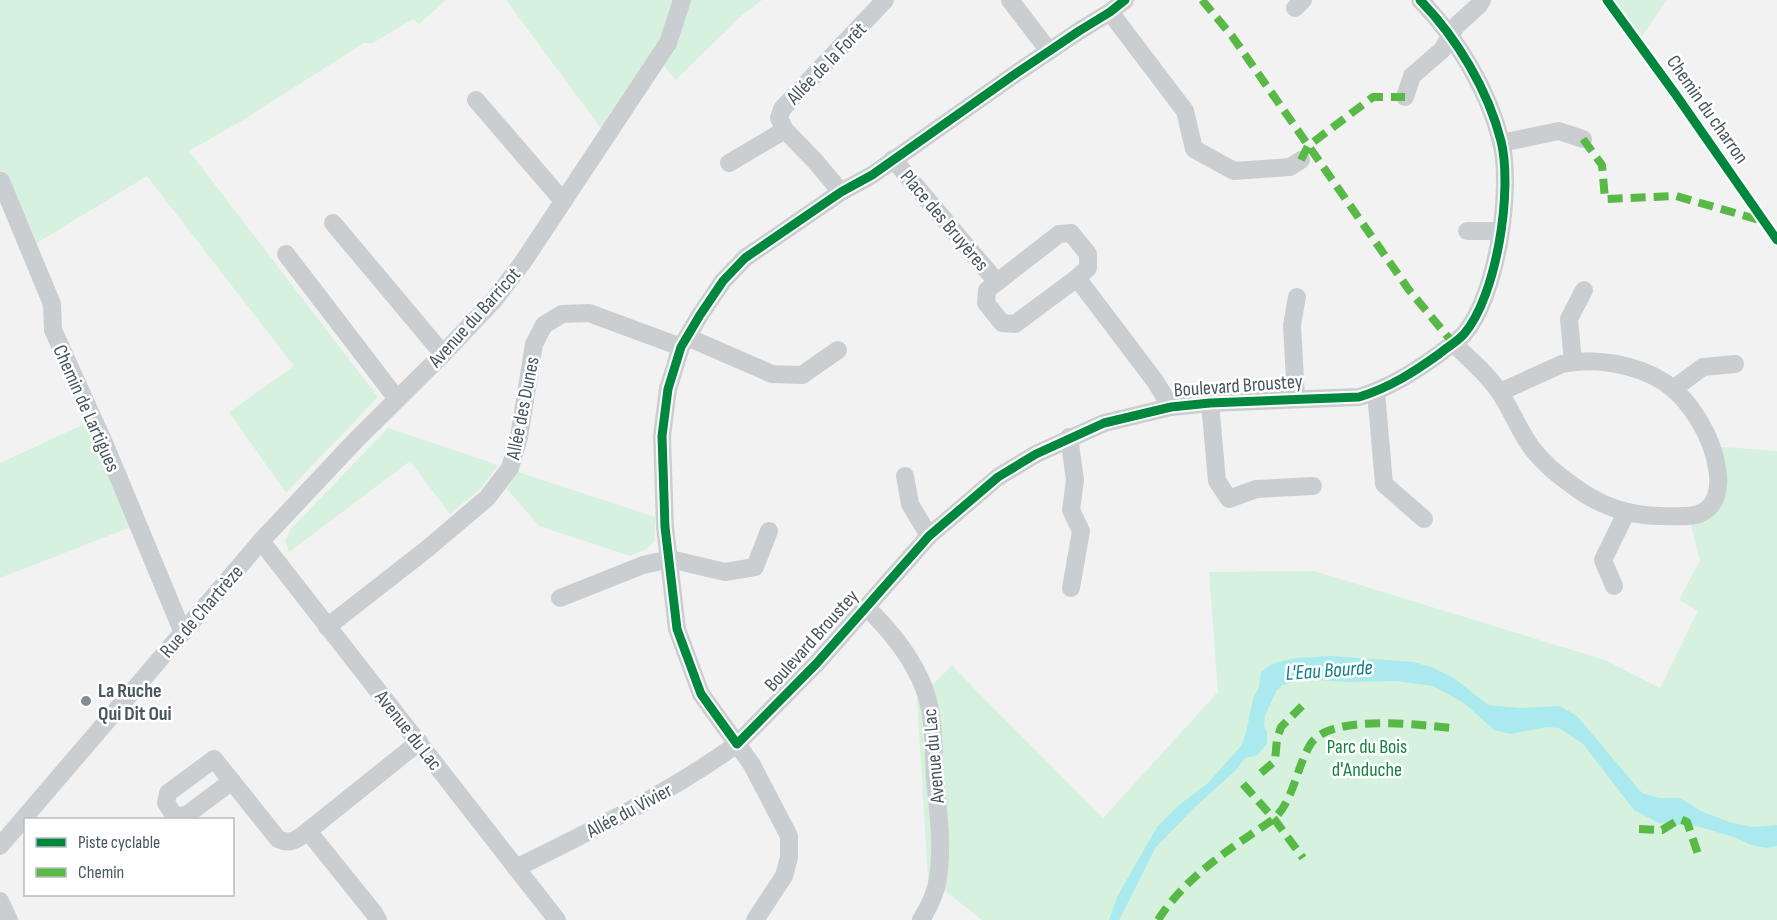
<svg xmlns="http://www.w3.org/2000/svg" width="1777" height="920" font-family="'Sofia Sans Condensed',sans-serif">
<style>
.green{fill:#d6f1dd}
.water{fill:#aaeaef}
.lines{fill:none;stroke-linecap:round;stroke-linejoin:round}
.minor{stroke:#cbced0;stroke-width:18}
.quiet{stroke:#58b947;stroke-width:8;stroke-dasharray:15 8;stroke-linecap:butt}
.cycleway-casing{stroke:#fff;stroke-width:13}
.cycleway{stroke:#00873e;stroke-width:9}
.poi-dot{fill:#848d92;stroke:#fff;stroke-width:2}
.labels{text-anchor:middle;stroke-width:5;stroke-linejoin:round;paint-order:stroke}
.street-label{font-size:20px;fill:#48575f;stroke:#fff}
.poi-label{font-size:20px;font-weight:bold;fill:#48575f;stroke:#fff;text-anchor:start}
.park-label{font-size:20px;fill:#15833d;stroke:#fff}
.water-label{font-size:21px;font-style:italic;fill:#0b7f88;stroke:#fff}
</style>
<rect width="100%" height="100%" fill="#f2f2f2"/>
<!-- green -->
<g class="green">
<path d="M0,0h446l-27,24 -6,-5 -40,24h-9l-121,77 -54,31 189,246 -92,96 -57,-81 65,-46 -147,-190 -110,67 -28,-66 -9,3z"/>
<path d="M506,0h256l-21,16 -65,64 -18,-21 -52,76z"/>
<path d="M1607,0h60l-29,42z"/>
<path d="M91,421l40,106 -131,51v-115z"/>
<path d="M388,428l110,37 -17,23 -31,26 -40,-53 -121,91 -4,-11 5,-11z"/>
<path d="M1723,447l54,4v469h-795l-54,-43 -11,-178 35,-33 151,152 115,-126 -9,-120 105,-1 291,89 55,28 38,-77 -19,-11 21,-40 -10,-39 20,-15 3,-53z"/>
<path d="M518,472l137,45v23l-8,9 -17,7 -91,-30 -32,-37z"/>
</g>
<!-- water -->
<path class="water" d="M1330,656l84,6 20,6 21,11 33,26 32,3 40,-2 17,10 65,77 17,5h21l21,13 28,11 24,5 24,-2v21l-10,2 -16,-3 -17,-8 -38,-11 -37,-3 -25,-13 -51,-66 -24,-16 -12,-1 -37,7 -16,-4 -30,-27 -31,-17 -37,-5 -50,1 -42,-3 -21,6 -6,5 -12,26 -1,10 3,6v11l-9,12 -13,3 -10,13 -40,36 -39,40 -37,73h-10l9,-25 39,-68 22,-22 29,-22 33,-37 5,-13 7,-34 6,-12 2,-15c16,-16 47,-14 69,-16z"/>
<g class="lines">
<!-- minor -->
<g class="minor">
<path d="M1010,0l39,51"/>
<path d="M1125,0l-15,12 -31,19 -61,41 -146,103 -31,17 -96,66 -22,23 -23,34 -19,32 -13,42 -6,47 3,91 12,102 24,65 36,50 79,-80 113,-128 69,-59 38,-23 68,-31 67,-16 39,-4 149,-6c30,-9 55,-25 80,-43 8,-7 18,-12 25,-20 33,-38 49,-145 37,-193 -13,-51 -44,-103 -81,-141"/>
<path d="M1295,8l8,-8"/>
<path d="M1110,12l75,99 9,38 40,22 56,-4 11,-7"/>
<path d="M1405,97l7,-21 30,-26 14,-24 23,-21 3,-5"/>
<path d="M476,100l87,101"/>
<path d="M1501,143l58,-12 24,8"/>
<path d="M893,159l103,122"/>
<path d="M729,163l56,-33"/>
<path d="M1,181l51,123 1,26 52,115 78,188"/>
<path d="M841,192l-26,-31 -30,-31 -6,-12 3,-9 103,-109"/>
<path d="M333,223l110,131"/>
<path d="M1467,231h33"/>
<path d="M1071,233l17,21v14l-11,10 -62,46 -13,-1 -16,-20 1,-13 72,-56z"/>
<path d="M286,254l111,145"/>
<path d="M1077,278l78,103 16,26"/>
<path d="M687,337l85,37 30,1 36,-25"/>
<path d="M1453,343c16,16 35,31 47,50 13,19 20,41 35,59 10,12 24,24 37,33 26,20 56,31 89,31 12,0 29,2 40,-3 32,-15 12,-69 -1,-91 -9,-15 -22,-31 -36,-40 -28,-18 -70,-25 -102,-18l-62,28"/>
<path d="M1573,362l-4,-43 15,-29"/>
<path d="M1673,389l30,-22 32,-3"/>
<path d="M1376,392l8,92 40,35"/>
<path d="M1296,398l-4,-73 5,-28"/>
<path d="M1210,403l7,78 12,18 27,-10 57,-3"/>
<path d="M1069,437l6,43 -4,30 10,21 -10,57"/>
<path d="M905,476l5,28 19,32"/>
<path d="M261,541l296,379"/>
<path d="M1614,586l-11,-26 23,-47"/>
<path d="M560,598l83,-33 27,-6 55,13 30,-5 14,-36"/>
<path d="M866,607c24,23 46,50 58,81 11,29 9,60 11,90 3,33 8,67 3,100 -2,15 -9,29 -17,42"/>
<path d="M327,627l100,-78 60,-51 23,-30 9,-31 15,-93 10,-19 18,-11 27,-1 92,34"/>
<path d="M232,781l-44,33 -6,2 -8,-1 -8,-12 2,-10 46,-34 64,80c13,6 20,0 30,-8l66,82 4,7"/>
<path d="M308,831l111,-89"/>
<path d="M0,846l261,-305 96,-102 86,-85 52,-55 28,-37 145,-219 14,-43"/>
<path d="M516,868c76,-38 152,-74 221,-124l15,21 37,71v21l-5,19 -29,44"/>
<path d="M0,901l9,19"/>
</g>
<!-- quiet -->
<g class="quiet">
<path d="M1202,0l30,36 177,254 44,53"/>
<path d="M1583,139l19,26 3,34 71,-3 87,25"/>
<path d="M1301,160l7,-14 65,-49h32"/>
<path d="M1261,773l14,-12 2,-22 4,-12 21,-21"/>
<path d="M1243,784l32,36 28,38"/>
<path d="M1639,829l23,1 18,-11 7,3 13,38"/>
<path d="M1158,920c28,-44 73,-72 116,-101 20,-20 22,-50 36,-74 18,-32 112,-20 142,-17"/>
</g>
<defs>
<g id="cycleway">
<path d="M1125,0l-15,12 -31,19 -61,41 -146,103 -31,17 -96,66 -22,23 -23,34 -19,32 -13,42 -6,47 3,91 12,102 24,65 36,50 79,-80 113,-128 69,-59 38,-23 68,-31 67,-16 39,-4 149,-6c30,-9 55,-25 80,-43 8,-7 18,-12 25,-20 33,-38 49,-145 37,-193 -13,-51 -44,-103 -81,-141"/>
<path d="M1607,0l69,95 101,145"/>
</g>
</defs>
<!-- cycleway casing -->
<use href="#cycleway" class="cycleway-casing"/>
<!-- cycleway -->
<use href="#cycleway" class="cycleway"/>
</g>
<!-- markers -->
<circle class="poi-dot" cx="86" cy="701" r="6"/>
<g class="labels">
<!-- street labels -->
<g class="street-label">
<text transform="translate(826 63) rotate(-46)" y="7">Allée de la Forêt</text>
<text transform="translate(1708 109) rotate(55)" y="7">Chemin du charron</text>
<text transform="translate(945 220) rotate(50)" y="7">Place des Bruyères</text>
<text transform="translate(474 317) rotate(-48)" y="7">Avenue du Barricot</text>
<text transform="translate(1238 385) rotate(-4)" y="7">Boulevard Broustey</text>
<text transform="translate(87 408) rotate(66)" y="7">Chemin de Lartigues</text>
<text transform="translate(522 408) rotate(-79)" y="7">Allée des Dunes</text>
<text transform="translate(201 611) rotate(-49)" y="7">Rue de Chartrèze</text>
<text transform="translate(811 640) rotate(-48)" y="7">Boulevard Broustey</text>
<text transform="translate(409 730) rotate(52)" y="7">Avenue du Lac</text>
<text transform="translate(933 756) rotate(-95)" y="7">Avenue du Lac</text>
<text transform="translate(629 810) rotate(-28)" y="7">Allée du Vivier</text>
</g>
<!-- poi labels -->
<g class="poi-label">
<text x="98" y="697">La Ruche<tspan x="98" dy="23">Qui Dit Oui</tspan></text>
</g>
<!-- park labels -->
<g class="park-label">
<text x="1367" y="753">Parc du Bois<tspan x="1367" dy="23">d'Anduche</tspan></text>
</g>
<!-- water labels -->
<g class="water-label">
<text transform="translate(1329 670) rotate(-4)" y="7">L'Eau Bourde</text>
</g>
</g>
<!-- legend -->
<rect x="24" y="818" width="210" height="78" fill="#ffffff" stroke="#b6bcbf" stroke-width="1.5"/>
<rect x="36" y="838" width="30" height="9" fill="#00873e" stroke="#b6bcbf" stroke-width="1.5"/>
<text x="78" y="848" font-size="18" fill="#48575f">Piste cyclable</text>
<rect x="36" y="868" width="30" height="9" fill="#58b947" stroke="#b6bcbf" stroke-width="1.5"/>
<text x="78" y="878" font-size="18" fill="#48575f">Chemin</text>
</svg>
